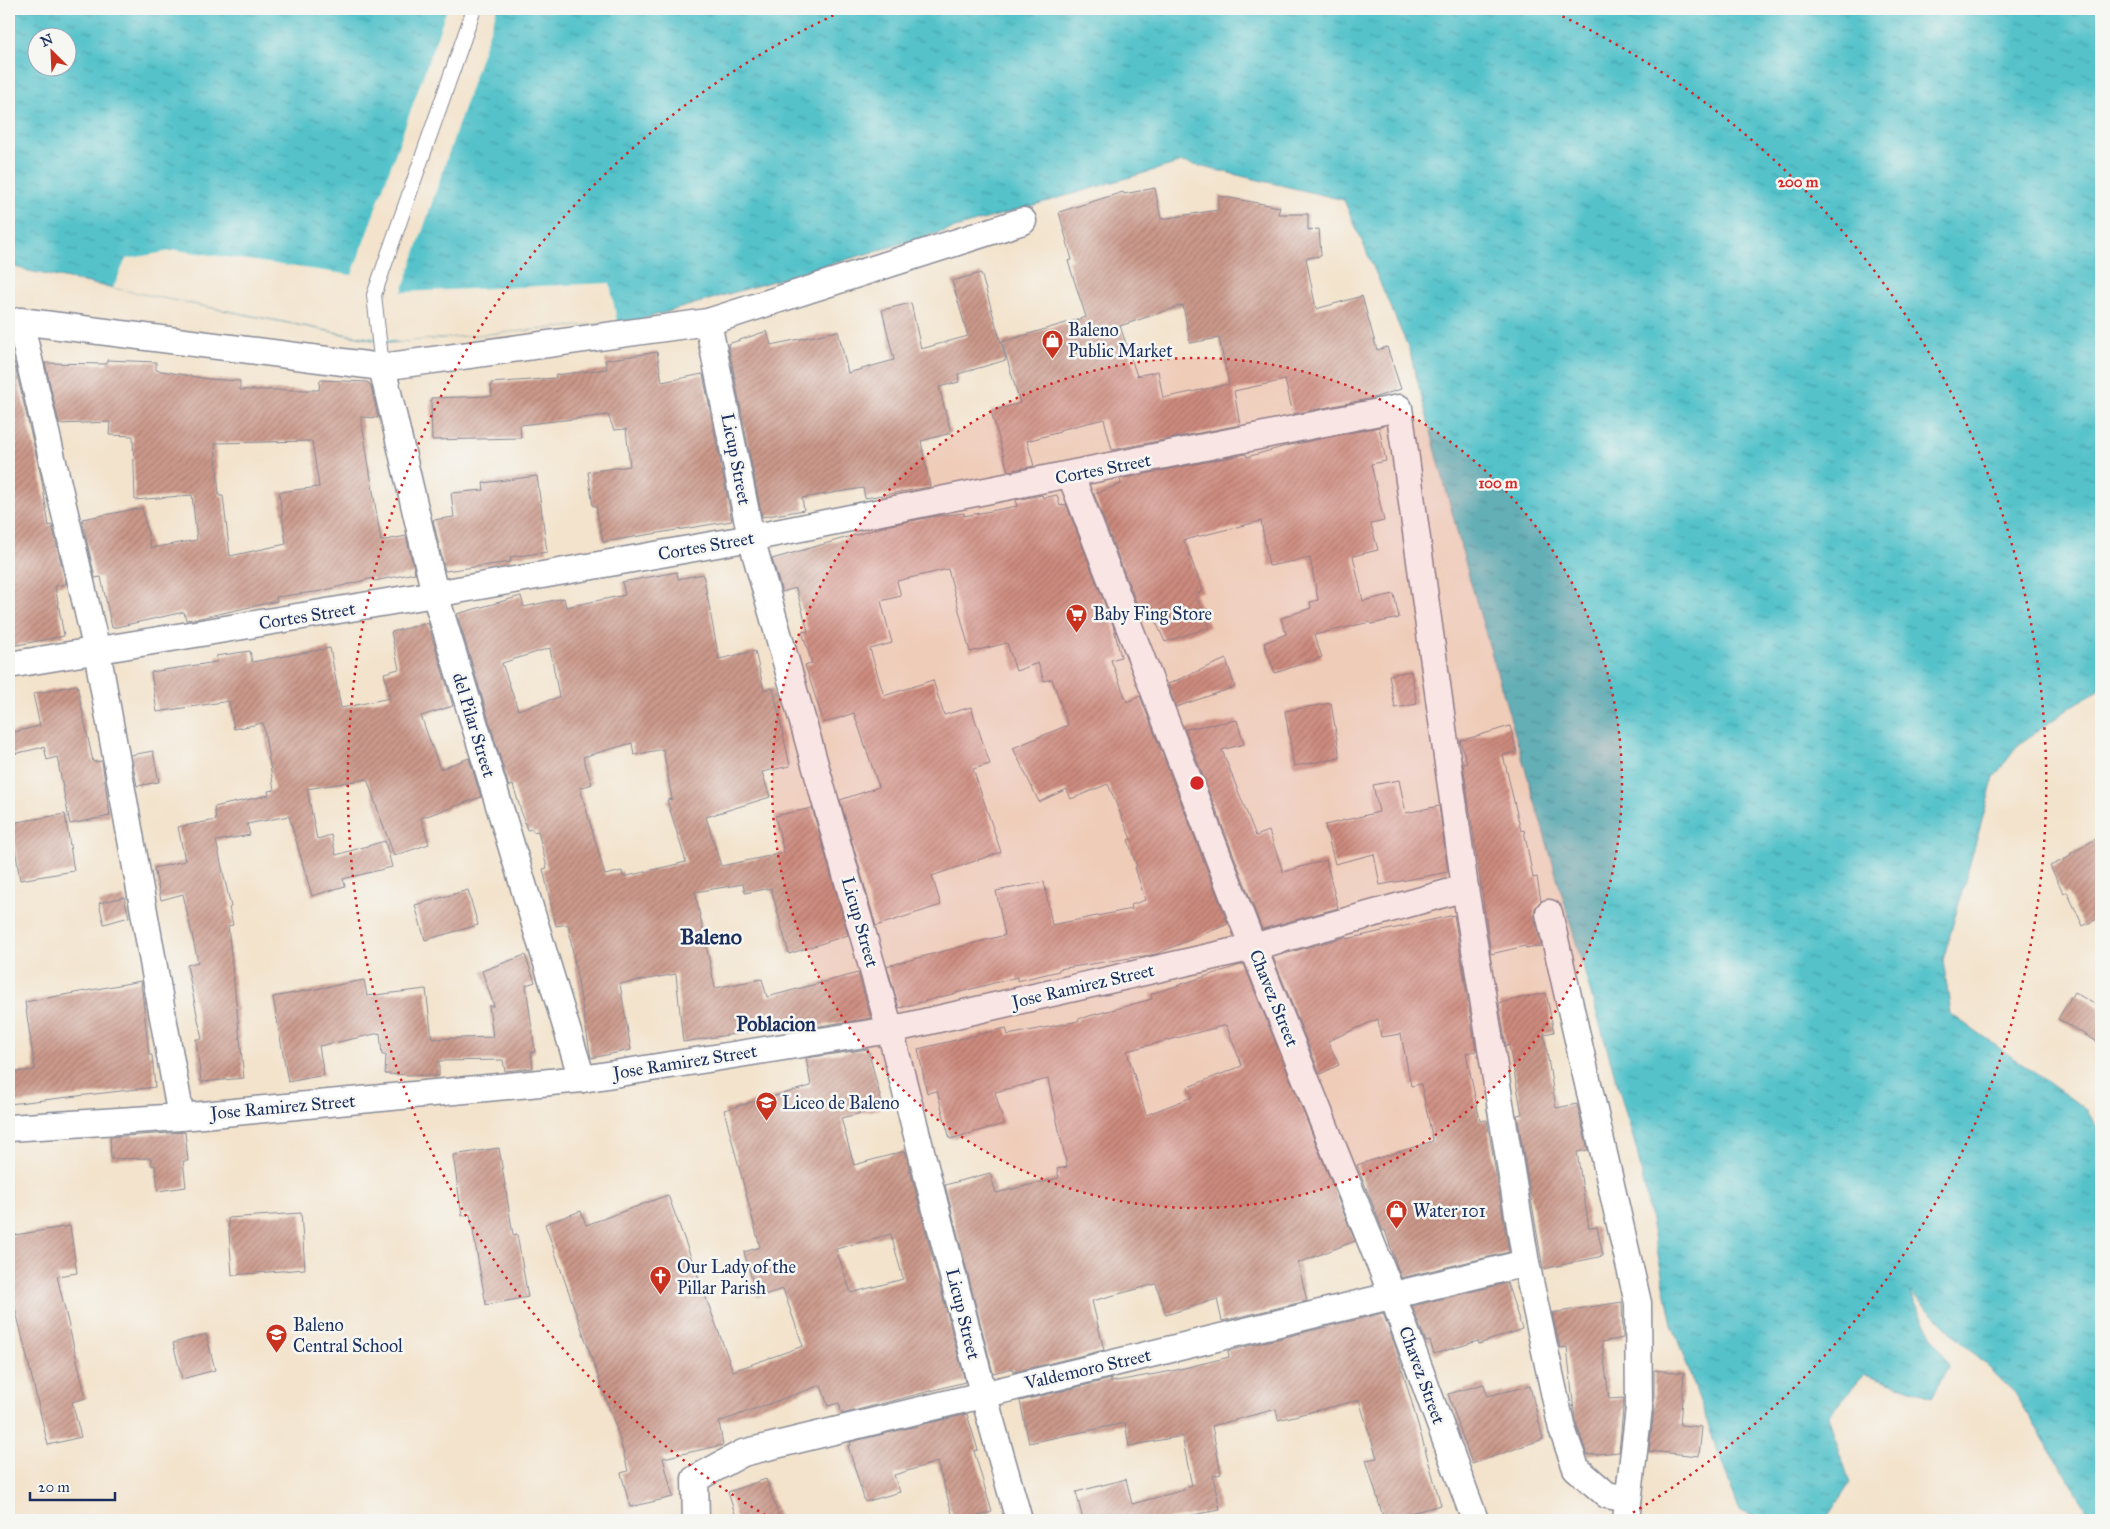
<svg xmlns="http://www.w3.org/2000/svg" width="2110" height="1529" font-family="'IM FELL Great Primer',serif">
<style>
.water{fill:url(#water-ripples);stroke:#387894;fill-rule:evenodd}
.pier{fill:#f3e3cc}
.building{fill:url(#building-hatch);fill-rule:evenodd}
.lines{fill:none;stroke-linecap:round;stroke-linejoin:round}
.lane-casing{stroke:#878995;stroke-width:16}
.street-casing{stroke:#878995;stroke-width:29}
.lane{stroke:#fff;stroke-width:14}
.street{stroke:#fff;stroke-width:26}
.ring{fill:none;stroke:#d62828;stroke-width:2.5;stroke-dasharray:2.5 5}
.labels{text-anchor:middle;stroke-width:5;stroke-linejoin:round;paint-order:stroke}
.poi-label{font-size:18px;fill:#1b2f5e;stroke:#f6f6f2;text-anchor:start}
.street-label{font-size:18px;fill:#1b2f5e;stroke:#f6f6f2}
.quarter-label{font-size:20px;font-weight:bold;fill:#1b2f5e;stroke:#f6f6f2}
.district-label{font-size:22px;font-weight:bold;fill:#1b2f5e;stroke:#f6f6f2}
.centre{fill:#d62828;stroke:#f6f6f2;stroke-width:2.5}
.ring-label{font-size:15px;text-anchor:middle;font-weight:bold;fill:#d62828;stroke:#f6f6f2;stroke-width:5;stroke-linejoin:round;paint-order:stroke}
</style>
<defs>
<pattern id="water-ripples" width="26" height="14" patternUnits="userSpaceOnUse" patternTransform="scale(1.25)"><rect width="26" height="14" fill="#54c2ca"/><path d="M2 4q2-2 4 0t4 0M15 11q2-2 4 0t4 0" fill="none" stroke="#459ea7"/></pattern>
<pattern id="building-hatch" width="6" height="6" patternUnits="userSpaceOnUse" patternTransform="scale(1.25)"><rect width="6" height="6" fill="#cc998a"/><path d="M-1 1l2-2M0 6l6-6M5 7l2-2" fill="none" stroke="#a57d74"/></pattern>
</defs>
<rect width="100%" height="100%" fill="#f6f6f2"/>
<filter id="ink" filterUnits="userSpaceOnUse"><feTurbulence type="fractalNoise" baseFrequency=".02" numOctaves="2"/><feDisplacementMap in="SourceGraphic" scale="10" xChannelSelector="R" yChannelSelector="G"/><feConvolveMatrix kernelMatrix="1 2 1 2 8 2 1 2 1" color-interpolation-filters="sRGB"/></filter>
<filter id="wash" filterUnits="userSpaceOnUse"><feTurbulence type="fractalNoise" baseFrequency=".0096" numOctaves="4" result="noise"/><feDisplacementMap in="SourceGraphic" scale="20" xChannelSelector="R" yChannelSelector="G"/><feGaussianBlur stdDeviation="1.12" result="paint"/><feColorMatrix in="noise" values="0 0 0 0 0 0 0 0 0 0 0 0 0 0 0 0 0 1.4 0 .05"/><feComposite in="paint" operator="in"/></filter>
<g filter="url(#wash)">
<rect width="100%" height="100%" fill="#f3e3cc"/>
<!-- water -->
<path class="water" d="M9,9h2092v680l-24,14 -58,41 -25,33 -51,183 8,54 136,96 14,22v388h-8l-78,-127 -106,-102 40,76 -17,29 -67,-22 -37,42 22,67 -24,37h-65l-22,-10 -67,-186 -35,-173 -169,-578 -59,-224 -65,-149 -162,-38 -543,158 -251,23 -359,-72 -20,-6zM38,38h30v30h-30z"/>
<!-- pier -->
<path class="pier" d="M447,9h50l-95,283 208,-9 7,39 -217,20 -53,-8 -234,-46 13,-29 50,-9 176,25z"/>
<g id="blocks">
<!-- building -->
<g class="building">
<path d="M1155,188l6,31 57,-9 1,-14 61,11 -2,7h30v16l11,-1 2,27 -15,2 10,51 46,-13 15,54 10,-3 14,42 -28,9 -80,16 -8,-34 -51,11 6,34 -128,25 -8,-31 -45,11 1,2 -33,9 7,25 -26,5 -17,-60 29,-8 -18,-61 84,-25 -18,-56 4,-1 -13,-48 64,-20 1,2zM1183,305l7,38 29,-5 10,46 -66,14 -5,-27 -21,5 -17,-50z"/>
<path d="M981,273l25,87 -48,14 1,8 -20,5 12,46 -30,8 9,46 -65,11 -2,-10 -61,10 2,12 -42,7 -34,-173 39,-13 4,14 67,-14 10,42 46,-13 -12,-50 29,-7 10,46 47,-13 -16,-55z"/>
<path d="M657,352l5,30 41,-8 29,147 -129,21 -7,-36h-3l-5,-34 42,-6 -4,-37 -12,1 -6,-15 -88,10 1,13 -89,2 -1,-42 61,-2 -1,-13 65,-5 -1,-3 52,-6 -2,-9z"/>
<path d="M107,360l49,2v8l52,9 32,2v9h79l1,-10 47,2 4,4 7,32 -17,-1 20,124 25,-5 9,37 -41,8 -1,-3 -51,13 -46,6 1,4 -77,17 -14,2 -2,-8 -72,16 -11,-51 -6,1 -13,-59 60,-11 9,40 46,-8 -5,-45 -57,5 -2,-64 -24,-1 1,-13 -51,2 -14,-61 62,1zM312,441l7,46 -40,5 7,52 -56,12 -7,-60h-4l-4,-53z"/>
<path d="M9,362h5l27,114 8,50 3,-1 14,59 -11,2 9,50 -52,10 -3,-15z"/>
<path d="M1379,427l7,34 -15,3 13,57 -13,3 7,26 -25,6 10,45 31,-7 5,24 -28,6 -1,-2 -56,13 8,22 -47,16 -11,-30 22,-9 -5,-16 30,-10 -1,-6 8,-2 -8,-42 -41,8 -8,-45 -77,19 19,51 -8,3 15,33 -45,15 -14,-31 -10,4 -47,-121 27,-10 -1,-5 126,-25 1,3 39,-11z"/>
<path d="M537,476l10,76 -37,5 1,5 -66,9 -12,-51 21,-3 -3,-24 33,-3 -1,-7z"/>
<path d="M1042,495l1,3 14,-3 3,11 6,-2 47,121 8,32 -10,3 16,42 13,-6 88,228 -72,30 -97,15v2l-42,10v-4l-118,31 -12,-42 118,-31 -9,-44 48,-9 8,43 80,-16 -1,-4 14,-5 -10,-33h2l-9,-27 3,-1 -23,-55 -37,15 -4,-10 -28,13 -26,-54 55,-23 -16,-46 -8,2 -6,-18 -22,8 -9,-28 -37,9 -22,-83 -51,12 4,15 -20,5 11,42 -22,6 14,47 49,-16 11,35 27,-8 19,57 -17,5 28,83 -69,24 9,29 -65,21 -36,-126 39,-13 -25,-74 -30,10 -19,-58 7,-2 -10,-31 6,-1 -12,-43 -14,4 -10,-33 118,-34 47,-9 27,-3v3l53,-10 -1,-6z"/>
<path d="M677,572l1,7 25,-5 16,85 36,-8 9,39 9,-2 17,78 -28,6 8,25 -64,20 15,49 63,-13 -9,-37 37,-8 36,127 -59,19 -18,-66 -26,5 -2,-9 -48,8 20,96 47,-9 5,18 91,-24 13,45 -71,11 -1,-5 -116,18 -7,-68 -56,10 11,66 -40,8 -23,-134 -12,2 -13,-57 4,-1 -9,-37 -5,1 -1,-3 -5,1 -14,-45 -4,2 -52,-173 64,-18 3,11 40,-9 2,9 59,-12 -3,-13zM550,648l9,49 -41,13 -16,-47zM632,743l2,12 29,-6 9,50 -5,1 19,62 -63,15 -1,-6 -17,4 -25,-87 12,-4 -9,-27z"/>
<path d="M428,623l25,83 -32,10 19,53 29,-11 12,39 -60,21 8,26 -35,12 -27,-77 -60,10 10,50 14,-4 5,20 49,-14 7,26 -49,12 2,7 -33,10 -23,-80 -42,8 3,11 -34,6 15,66 -2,1 4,17 -5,1 16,152 -43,4 -5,-43h6l-15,-74 11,-3 -15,-68 -22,6 -7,-32 31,-7 -7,-34 38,-7 -2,-13 55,-12 -1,-4 6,-1 -11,-67 -29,6 -5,-28 -72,11 -6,-40 66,-10 -1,-6 34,-5 2,11 78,-14 11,60 49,-10 -6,-25 15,-4 -8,-37z"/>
<path d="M1226,659l9,28 -59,20 -8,-23z"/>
<path d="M1411,671l6,33 -22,4 -6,-33z"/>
<path d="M77,685l16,77 9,-1 8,55 -40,8 -13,-67 -10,3 -3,-13 -35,8v-22l31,-7 -7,-32z"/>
<path d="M1331,703l9,55 -46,8 -9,-55z"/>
<path d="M1237,720l7,24 -22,6 34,86 13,-5 14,41 43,-12 12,48 -76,21 -77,-200z"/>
<path d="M1510,726l7,26 -14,3 18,76 3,-1 9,48 4,-1 4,24 -6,7 -1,8 7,30 -15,2 -1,-2 -34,8 -28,-190 4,-1 -7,-22z"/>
<path d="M153,751l6,31 -22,4 -6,-31z"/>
<path d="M1399,780l7,33 33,-7 9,66 -68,13 -6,-31 -39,10 -10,-39 54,-13 -6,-27z"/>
<path d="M65,814l9,57 -54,9 -9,-57z"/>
<path d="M2101,836v81l-18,9 -16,-34 -3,2 -14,-28 21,-10 -1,-2z"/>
<path d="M468,890l10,35 -53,15 -10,-35z"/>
<path d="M124,897l5,20 -25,7 -5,-21z"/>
<path d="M1454,915l22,136 -10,2 14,68 7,-1 22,132 -108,26 -16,-48 -2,1 -26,-66 76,-24 -12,-57 -10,2 -10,-52 -20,3 -3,-18 -50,22 11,24 -19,9 -47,-117 73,-20 1,2z"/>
<path d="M525,955l10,27 -9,3 9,67h-4l2,16 -28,3 -2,-11 -64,1v15l-54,-2 1,-19h-4l-2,-22 -61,13 5,29 -36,7 -15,-85 91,-17 3,16 59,-7 6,50 61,-2 -4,-31h5l-12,-35z"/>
<path d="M1244,964l111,277 -57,22 9,38 -85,20 -5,-22 -51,16 -10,-31 -64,17 12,49 -90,22 -1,-4 -20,5 -48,-188 45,-12 6,20 63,-15 -2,-9 10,-2 -19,-88 -53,13 9,32 -54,15 -13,-48 -10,2 -9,-44 88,-21 2,7 71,-14 -1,-2 74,-20 -1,-5zM1226,1025l16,41 -54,21 4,10 -46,18 -19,-64z"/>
<path d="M141,981l8,74h3l3,32 -146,17v-31l26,-3 -10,-68z"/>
<path d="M2074,992l27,16v36l-43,-25z"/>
<path d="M1546,993l8,39 -10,2 12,74 21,-4 11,46 -11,2 12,76 8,-1 6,29 -60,13 -26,-154 5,-1 -13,-69 -3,1 -7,-43z"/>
<path d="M868,1049l15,59 -42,10 13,47 51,-14 60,231 -123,32 -3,-11 -11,3 -7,-21 -102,37 4,23 -60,13 10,39 -43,10 -9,-34 7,-2 -8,-32 -75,-215 36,-13 5,14 82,-30 65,176 70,-25 -20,-57 -26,8 -13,-45 16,-5 -36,-137 87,-24 -5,-28zM891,1234l12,45 -52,14 -15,-44z"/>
<path d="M185,1132l3,29h-5l3,26 -28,4 -3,-26 -3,1 -1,-8 -40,1 -1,-22z"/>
<path d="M499,1148l14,87 4,-1 11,63 -42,8 -16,-91 -8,2 -9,-61z"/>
<path d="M301,1213l4,56 -73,6 -4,-57z"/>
<path d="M70,1226l7,47 -20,3 29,122 -14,4 9,35 -33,8 -39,-163v-46z"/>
<path d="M1507,1283l15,46 -43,15 -1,-3 -44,13 -4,-13 -4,1 -14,-36z"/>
<path d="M1622,1302l1,36 -21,4 7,57 15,-1 -5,54 -32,3 -12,-35 -8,-73 -7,1 -8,-35z"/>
<path d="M1383,1313l14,38 44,154 -57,15 -18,-60 11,-2 -18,-58 -81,20 -2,-11 -64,17 9,48 -8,2 7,34 -55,10h-82l-7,-28 50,-13 6,25 52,-14v-3l8,-1 -10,-50 -53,10 -4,-23 -96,20 -9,-42 91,-22v3l61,-11 57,-14 -1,-6z"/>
<path d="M206,1334l9,36 -33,9 -9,-36z"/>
<path d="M1654,1370l30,3 -4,52 22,2 -3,29 -50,-5 5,-41z"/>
<path d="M1484,1384l3,12 43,-10 13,53 -71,25 -24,-70z"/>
<path d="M967,1414l11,36 -4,1 18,61 -27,8h-11l-17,-58 -43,13 6,17 -35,10 -17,-56 3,-1 -1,-3z"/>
<path d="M766,1479l14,41h-43l-9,-28z"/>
</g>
</g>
</g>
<g filter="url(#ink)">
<use href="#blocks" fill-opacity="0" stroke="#878995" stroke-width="1"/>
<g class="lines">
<defs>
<path id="lane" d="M382,367l-8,-72 100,-286"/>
<g id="street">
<path d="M708,322l43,216 139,492 93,363 36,127"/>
<path d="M382,367l53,227 147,485"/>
<path d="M1071,476l182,471 140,350 82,223"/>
<path d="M9,665l426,-71 316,-56 648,-130 66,480 61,375 36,166 14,39 31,27 21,4"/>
<path d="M1549,913l89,390 1,105 -13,112"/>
<path d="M181,1117l-84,-466 -77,-330 362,46 326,-45 315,-101"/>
<path d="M9,1128l172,-11 401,-38 308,-49 363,-83 212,-59"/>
<path d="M696,1520l-1,-41 48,-26 783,-190"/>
</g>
</defs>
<!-- lane casing -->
<use href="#lane" class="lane-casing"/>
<!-- street casing -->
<use href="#street" class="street-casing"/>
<!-- lane -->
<use href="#lane" class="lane"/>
<!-- street -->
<use href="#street" class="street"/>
</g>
</g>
<!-- distance rings -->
<circle cx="1197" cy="783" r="425" fill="#d62828" fill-opacity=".12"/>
<g class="ring">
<circle cx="1197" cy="783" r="425"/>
<path d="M772 1519A850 850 0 0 1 845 10M1549 10A850 850 0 0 1 1622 1519"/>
</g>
<!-- icons -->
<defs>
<symbol id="shop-pin" viewBox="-11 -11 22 30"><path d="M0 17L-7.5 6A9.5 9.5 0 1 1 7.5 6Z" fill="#c8321e" stroke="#f6f6f2"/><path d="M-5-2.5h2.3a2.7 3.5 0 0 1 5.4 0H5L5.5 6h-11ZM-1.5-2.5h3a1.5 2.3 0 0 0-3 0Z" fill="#fff"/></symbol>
<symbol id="supermarket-pin" viewBox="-11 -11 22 30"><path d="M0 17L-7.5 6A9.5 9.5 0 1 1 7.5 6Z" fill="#c8321e" stroke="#f6f6f2"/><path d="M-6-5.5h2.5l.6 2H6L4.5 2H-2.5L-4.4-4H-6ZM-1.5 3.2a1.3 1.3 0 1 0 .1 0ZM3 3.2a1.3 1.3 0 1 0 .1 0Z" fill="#fff"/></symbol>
<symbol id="school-pin" viewBox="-11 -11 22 30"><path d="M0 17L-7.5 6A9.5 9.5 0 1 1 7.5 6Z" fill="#c8321e" stroke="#f6f6f2"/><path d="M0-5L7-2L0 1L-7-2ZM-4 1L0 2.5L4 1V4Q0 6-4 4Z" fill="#fff"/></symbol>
<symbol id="church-pin" viewBox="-11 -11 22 30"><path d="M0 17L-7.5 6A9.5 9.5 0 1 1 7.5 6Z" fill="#c8321e" stroke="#f6f6f2"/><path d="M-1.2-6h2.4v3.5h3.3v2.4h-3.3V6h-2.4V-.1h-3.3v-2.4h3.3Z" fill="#fff"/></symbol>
</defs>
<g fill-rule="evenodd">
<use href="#shop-pin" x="1040" y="328" width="25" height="34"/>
<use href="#supermarket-pin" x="1064" y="602" width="25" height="34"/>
<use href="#school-pin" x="754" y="1090" width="25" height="34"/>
<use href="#shop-pin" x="1384" y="1198" width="25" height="34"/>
<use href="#church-pin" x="648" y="1264" width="25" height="34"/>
<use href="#school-pin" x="264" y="1322" width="25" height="34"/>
</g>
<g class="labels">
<!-- poi labels -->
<g class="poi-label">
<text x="1068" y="336">Baleno<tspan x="1068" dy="21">Public Market</tspan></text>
<text x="1093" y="620">Baby Fing Store</text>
<text x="782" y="1109">Liceo de Baleno</text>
<text x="1413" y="1217">Water 101</text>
<text x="677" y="1273">Our Lady of the<tspan x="677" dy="21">Pillar Parish</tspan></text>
<text x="293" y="1331">Baleno<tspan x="293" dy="21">Central School</tspan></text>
</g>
<!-- street labels -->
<g class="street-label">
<text transform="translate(736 459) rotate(79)" y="6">Licup Street</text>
<text transform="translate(1103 469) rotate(-11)" y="6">Cortes Street</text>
<text transform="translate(706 546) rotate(-10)" y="6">Cortes Street</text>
<text transform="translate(307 616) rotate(-9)" y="6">Cortes Street</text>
<text transform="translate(474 725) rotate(73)" y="6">del Pilar Street</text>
<text transform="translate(860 922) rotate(74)" y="6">Licup Street</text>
<text transform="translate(1083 986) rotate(-13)" y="6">Jose Ramirez Street</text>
<text transform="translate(1274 998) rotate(68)" y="6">Chavez Street</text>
<text transform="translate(685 1062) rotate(-9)" y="6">Jose Ramirez Street</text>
<text transform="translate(283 1107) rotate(-5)" y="6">Jose Ramirez Street</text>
<text transform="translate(963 1314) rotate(76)" y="6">Licup Street</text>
<text transform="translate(1088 1369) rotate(-13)" y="6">Valdemoro Street</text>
<text transform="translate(1422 1375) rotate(70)" y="6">Chavez Street</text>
</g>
<!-- quarter labels -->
<g class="quarter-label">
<text x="776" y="1031">Poblacion</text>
</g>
<!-- district labels -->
<g class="district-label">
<text x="711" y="944">Baleno</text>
</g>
</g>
<circle cx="1197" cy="783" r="8" class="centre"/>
<g class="ring-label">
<text x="1798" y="187">200 m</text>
<text x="1498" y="488">100 m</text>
</g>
<!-- margin -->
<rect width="2110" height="1529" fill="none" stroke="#f6f6f2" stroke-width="30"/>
<!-- north arrow -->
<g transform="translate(52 52) rotate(336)"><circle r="24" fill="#f6f6f2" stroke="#9ea6b7"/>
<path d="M0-4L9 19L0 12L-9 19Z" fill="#c8321e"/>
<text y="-8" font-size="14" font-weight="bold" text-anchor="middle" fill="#1b2f5e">N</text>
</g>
<!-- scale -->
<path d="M30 1492v8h85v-8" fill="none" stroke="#1b2f5e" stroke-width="2.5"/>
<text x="38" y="1492" font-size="15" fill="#1b2f5e" stroke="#f6f6f2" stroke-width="4" paint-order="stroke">20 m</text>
</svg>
